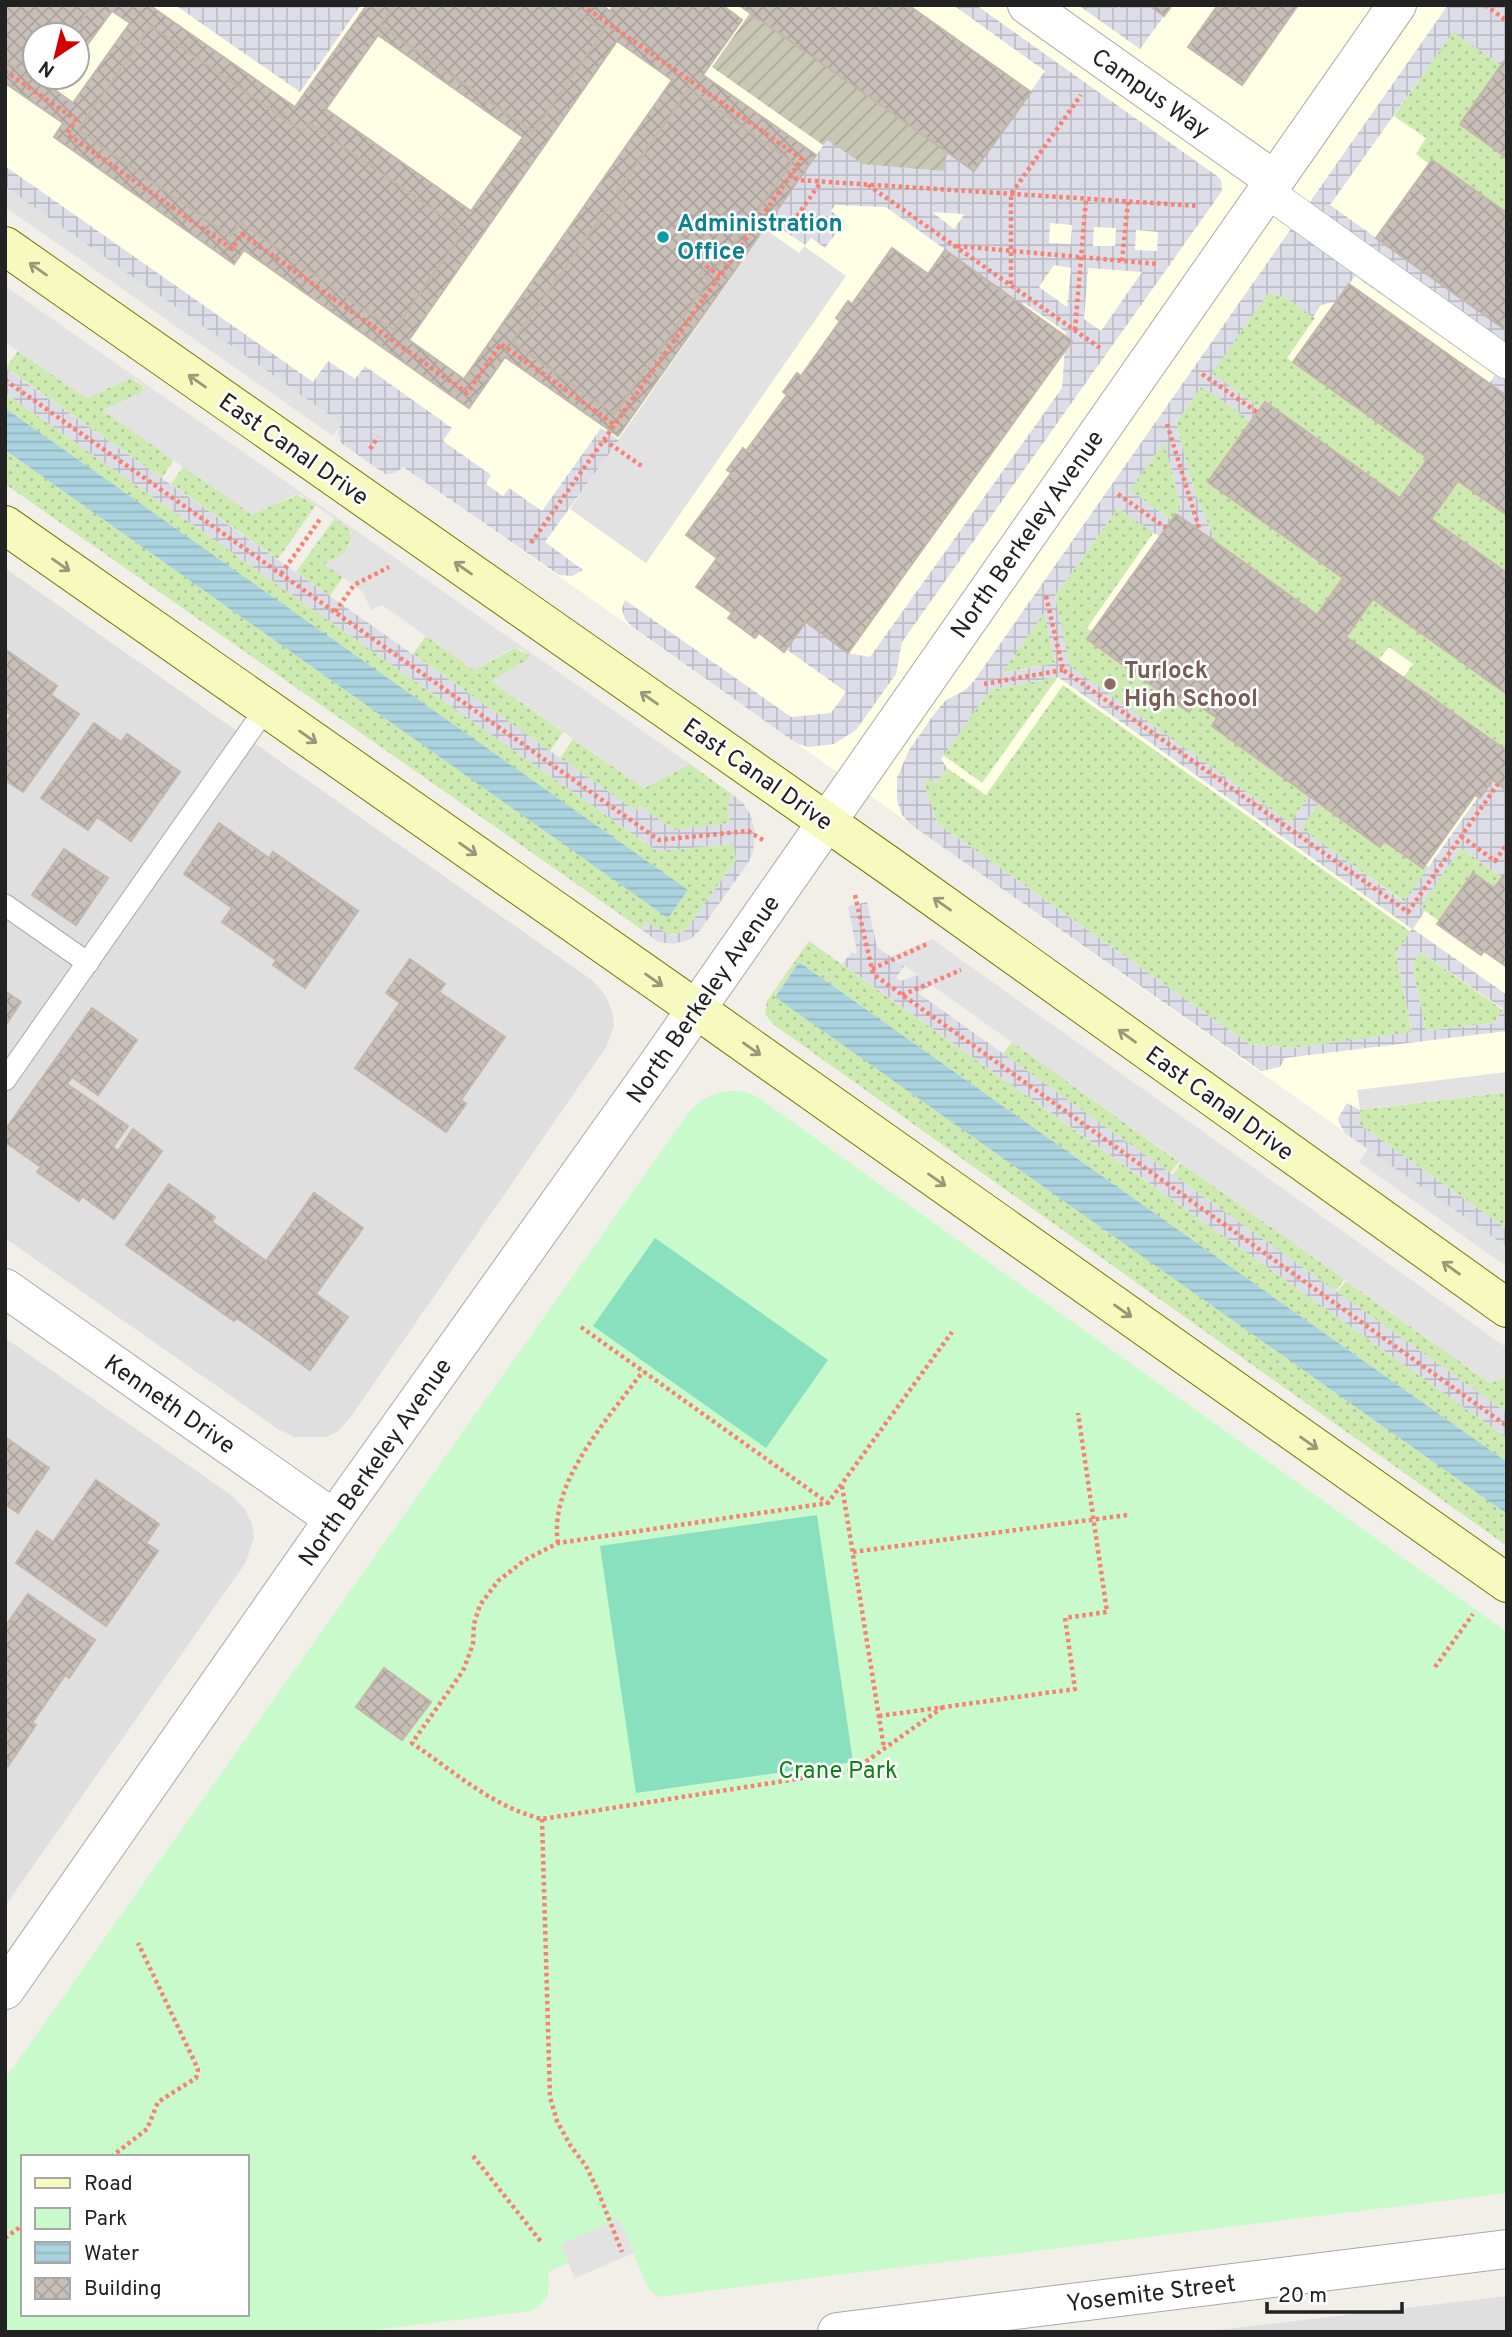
<svg xmlns="http://www.w3.org/2000/svg" width="1512" height="2337" font-family="Overpass,sans-serif">
<style>
.residential{fill:#e0dfdf}
.education{fill:#ffffe5;fill-rule:evenodd}
.construction{fill:url(#construction-furrows)}
.grass{fill:url(#grass-dots)}
.park{fill:#c8facc;fill-rule:evenodd}
.pitch{fill:#88e0be}
.parking{fill:#e2e2e2}
.plaza{fill:url(#plaza-grid);fill-rule:evenodd}
.water{fill:url(#water-rules)}
.building{fill:url(#building-cross-hatch);stroke:#c4b6ab;stroke-width:2;fill-rule:evenodd}
.lines{fill:none;stroke-linecap:round;stroke-linejoin:round}
.service-casing{stroke:#a9a9a9;stroke-width:23}
.pedestrian-casing{stroke:#a9a9a9;stroke-width:33}
.minor-casing{stroke:#a9a9a9;stroke-width:40}
.tertiary-casing{stroke:#a9a9a9;stroke-width:40}
.secondary-casing{stroke:#707d05;stroke-width:40}
.path{stroke:#fa8072;stroke-width:4.5;stroke-dasharray:3.5 3.5;stroke-linecap:butt}
.service{stroke:#fff;stroke-width:21}
.pedestrian{stroke:#fff;stroke-width:32}
.minor{stroke:#fff;stroke-width:38}
.tertiary{stroke:#fff;stroke-width:38}
.secondary{stroke:#f7fabf;stroke-width:38}
.oneway{stroke:#979978}
.culture-dot{fill:#0f9aa8;stroke:#fff;stroke-width:2.5}
.education-dot{fill:#8d6e63;stroke:#fff;stroke-width:2.5}
.labels{text-anchor:middle;stroke-width:5;stroke-linejoin:round;paint-order:stroke}
.street-label{font-size:24px;fill:#222;stroke:#fff}
.culture-label{font-size:24px;font-weight:bold;fill:#0d838f;stroke:#fff;text-anchor:start}
.education-label{font-size:24px;font-weight:bold;fill:#785e54;stroke:#fff;text-anchor:start}
.park-label{font-size:24px;fill:#0c8416;stroke:#fff}
</style>
<defs>
<pattern id="construction-furrows" width="10" height="10" patternUnits="userSpaceOnUse" patternTransform="scale(1.75)"><rect width="10" height="10" fill="#c7c7b4"/><path d="M-1 1l2-2M0 10L10 0M9 11l2-2" fill="none" stroke="#abab9a"/></pattern>
<pattern id="grass-dots" width="8" height="8" patternUnits="userSpaceOnUse" patternTransform="scale(1.75)"><rect width="8" height="8" fill="#cdebb0"/><path d="M2 2h.1M6 6h.1" fill="none" stroke="#b0c997" stroke-width="1.8" stroke-linecap="round"/></pattern>
<pattern id="plaza-grid" width="8" height="8" patternUnits="userSpaceOnUse" patternTransform="scale(1.75)"><rect width="8" height="8" fill="#dddde8"/><path d="M0 4h8M4 0v8" fill="none" stroke="#bdbdc7"/></pattern>
<pattern id="water-rules" width="6" height="5" patternUnits="userSpaceOnUse" patternTransform="scale(1.75)"><rect width="6" height="5" fill="#aad3df"/><path d="M0 2.5h6" fill="none" stroke="#92b5bf"/></pattern>
<pattern id="building-cross-hatch" width="8" height="8" patternUnits="userSpaceOnUse" patternTransform="scale(1.75)"><rect width="8" height="8" fill="#c7bfb8"/><path d="M0 0l8 8M0 8l8-8" fill="none" stroke="#aba49e"/></pattern>
</defs>
<rect width="100%" height="100%" fill="#f2efe9"/>
<!-- residential -->
<g class="residential">
<path d="M5,568l587,412 13,15 7,15 2,16 -8,21 -256,371 -12,13 -12,6h-31l-17,-8 -273,-191z"/>
<path d="M5,1338l226,157 14,14 7,15 2,13 -8,25 -241,344z"/>
<path d="M1507,2296v36h-306z"/>
</g>
<!-- education -->
<path class="education" d="M5,5h1502v1242l-711,-504 -791,-556zM35,35h42v42h-42z"/>
<!-- construction -->
<path class="construction" d="M750,13l224,158h-114l-148,-104z"/>
<!-- grass -->
<g class="grass">
<path d="M1453,31l48,34 -41,59 47,34v55l-75,-53 -3,4 -13,-10 10,-16 -32,-22z"/>
<path d="M1269,292l19,7 27,19 -28,40 141,100 -28,40 -134,-96 -6,6 -49,-35z"/>
<path d="M18,351l68,47 45,-20 12,8v6l-40,18 71,50 -12,18 -156,-110z"/>
<path d="M1202,386l49,35 -42,61 134,96 -26,37 -101,-73 -22,-51 -18,-68z"/>
<path d="M5,393l652,458 76,-7 3,16 -51,71c-15,8 -26,0 -39,-9l-5,7 -636,-445v-34l663,467 19,-26 -682,-483z"/>
<path d="M1164,441l17,65 -10,14 -42,-30z"/>
<path d="M183,467l69,47 45,-19 19,10 -38,54 -107,-75z"/>
<path d="M1458,481l49,34v58l-76,-54z"/>
<path d="M1118,508l36,24 -67,96 5,4 -5,8 101,72 7,-9 23,16 -5,8 96,69 -19,27 -221,-157 -14,-70z"/>
<path d="M335,518l14,11 3,11 -7,13 -20,11 18,13 -13,19 -34,-24z"/>
<path d="M1373,599l134,95v57l-104,-73 10,-14 -24,-17 -11,13 -32,-23z"/>
<path d="M1044,612l11,51 -53,10z"/>
<path d="M426,636l48,34 41,-22 14,7 1,3 -4,3 -35,20 72,51 -13,19 -137,-97z"/>
<path d="M1058,677l-76,106 -39,-28 47,-65z"/>
<path d="M1063,685l348,247 -15,21 16,80 -119,15 -44,-4 -311,-220 -14,-40 4,-7 8,6 11,-15 39,27z"/>
<path d="M573,739l71,49 46,-24 43,31 -5,7 2,21 -56,7 -34,-24 -4,5 -76,-53z"/>
<path d="M1319,803l61,44 4,-6 46,27 -25,34 -105,-74z"/>
<path d="M1461,848l41,29 -8,11 -55,33 -20,-14z"/>
<path d="M809,941l698,497v24l-708,-500 -24,34 732,518v32l-733,-521 -9,-11 2,-13z"/>
<path d="M1421,952l82,58 -9,13 -68,8 -14,-66z"/>
<path d="M1012,1042l167,120 -9,11 -167,-119z"/>
<path d="M1507,1092v137l-147,-104v-15z"/>
<path d="M1181,1163l163,116 -8,12 -163,-116z"/>
<path d="M1346,1281l144,102 17,-6v36l-170,-121z"/>
</g>
<!-- park -->
<path class="park" d="M729,1091h14l13,5 751,536v561l-849,104 -10,-9 -29,-69 -58,25 8,19 -21,9c3,17 0,32 -18,39l-173,21h-352v-253l684,-967c12,-13 22,-19 40,-21zM23,2157h224v157h-224z"/>
<!-- pitch -->
<g class="pitch">
<path d="M655,1238l173,122 -62,88 -173,-122z"/>
<path d="M817,1515l36,247 -217,31 -36,-247z"/>
</g>
<!-- parking -->
<g class="parking">
<path d="M5,187l337,236 -9,13 -328,-229z"/>
<path d="M765,229l34,24 5,-7 42,30 -200,287 -76,-54z"/>
<path d="M5,286l366,255 319,223 -46,24 -153,-107 39,-23 -1,-3 -8,-6h-10l-37,21 -92,-65 -11,5 -8,-18 -39,-28 18,-9 8,-9 1,-14 -7,-7 -44,-30h-6l-42,20 -150,-105 41,-18 1,-5 -7,-7 -6,-2 -45,20 -81,-56z"/>
<path d="M932,939l575,409v29l-17,6 -599,-427z"/>
<path d="M1507,1072v20l-147,18 -3,-20z"/>
<path d="M1368,1149l139,98v20l-148,-105z"/>
<path d="M619,2219l15,34 -59,25 -15,-34z"/>
</g>
<!-- plaza -->
<g class="plaza">
<path d="M175,5h186l-61,87z"/>
<path d="M953,5h23l241,171 4,4 1,11 -320,451 -6,32 -40,56 -22,14 -26,3 -12,-4 -165,-117 -6,-7 -3,-10 3,-9 166,117 40,-4 15,-21 -60,-43 20,-27 42,31 22,4 192,-269 4,-56 -42,-29 -2,2 -136,-98 -51,-2 -4,6 14,10 -20,27 -14,-10 -6,7 -35,-24 57,-81 36,24 81,7v-10l4,-8 27,18 70,-100zM932,212l31,2 1,1 -10,14zM1050,223l22,2 -1,19 -22,-1zM1094,227l22,1 -1,18h-22zM1136,230l22,2 -1,19 -22,-1zM1054,265l17,3 -4,39 -28,-20zM1088,268l54,4 -41,59 -17,-12z"/>
<path d="M1078,5h37l4,3 2,-3h28l15,11 -24,33z"/>
<path d="M1448,5h59v52l-6,8 -48,-33 -123,173 177,126v65l-18,-12 6,-9 -140,-99 -19,26 -15,3 -8,12 -25,-18 -19,-7 -57,81 48,35 -9,13 -49,-35 -26,37 18,68 22,51 -40,-28 5,-8 -17,-64 -34,48 41,30 -11,17 -42,-29 -63,88 15,70 220,157 19,-27 10,7 -18,25 103,74 74,-105 15,-17 14,10v81l-5,6 -41,-29 -41,59 5,4 -12,18 94,66v36l-222,27 -5,9 -19,4 -351,-247 -8,-9 -5,-15v-22l12,-28 26,-37 11,-13 18,-9 10,-10zM1044,613l11,50 -52,10v-1zM1058,677l354,252 -16,24 16,79 -119,16 -44,-4 -311,-220 -14,-40 4,-6 8,5 11,-15 -6,-9 49,-69zM1421,952l82,57 -9,14 -68,8 -14,-66z"/>
<path d="M5,166l308,216 15,-21 27,18 10,-13 87,62 -9,13 48,34 -5,9 17,12 6,-8 33,23 59,-83 8,5 10,7 -74,102 38,28 -11,6 -13,-1 -156,-108 -8,6 -10,1 -44,-31 -3,-10 3,-10 -336,-236z"/>
<path d="M5,368l631,443 4,-5 34,24 56,-7 -2,-21 5,-7 10,8 7,11 5,17 -2,21 -5,11 -47,66 -10,10 -17,5 -16,-2 -17,-13 5,-7 22,12 6,1 11,-4 51,-71 -3,-16 -76,7 -652,-458z"/>
<path d="M867,902l10,45 27,19 -8,12 5,3 15,-6 16,10 -14,8 589,420v25l-665,-474 10,-12 3,2 2,-2 -9,-46z"/>
<path d="M1347,1103l13,7v15l147,104v18l-162,-114 -6,-10 -1,-5z"/>
</g>
<!-- water -->
<g class="water">
<path d="M5,408l683,482 -20,28 -663,-468z"/>
<path d="M799,962l708,500v52l-732,-517z"/>
</g>
<!-- building -->
<g class="building">
<path d="M5,5h144l146,102 72,-102h235l8,6 4,-6h108l20,15 -39,55 113,80 -198,281 -113,-79 -36,51 -225,-158 -10,14 -180,-127 9,-14 -58,-40zM112,11l18,12 -57,80 -18,-13 9,-13h-29v-42h42v24zM378,35l145,102 -52,74 -145,-102zM617,41l55,39 -208,299 -55,-39z"/>
<path d="M5,5h87l-21,30h-36v42h6l-4,6 -32,-22z"/>
<path d="M395,5h172l37,26 -71,101 -153,-107z"/>
<path d="M739,5h169l123,87 -57,79z"/>
<path d="M1149,5h23l-8,11z"/>
<path d="M1218,5h80l-56,80 -54,-38z"/>
<path d="M151,26l152,106 6,-9 155,108 -70,99 -154,-108 -10,14 -152,-106z"/>
<path d="M1507,57v101l-47,-34z"/>
<path d="M689,89l103,73 -73,103 -8,-6 -11,15 9,6 -95,134 -102,-72 96,-134 7,6 11,-16 -9,-6z"/>
<path d="M1432,160l75,53v118l-131,-93z"/>
<path d="M892,248l36,26 17,-24 127,91 -224,312 -42,-31 -22,30 -25,-19 -4,5 -27,-20 4,-5 -36,-26 21,-29 -31,-23 45,-62 -4,-3 16,-22 3,3 41,-56 -4,-3 14,-19 4,3 39,-55 -4,-3 12,-17 4,3z"/>
<path d="M1349,284l158,112v119l-49,-34 -27,38 76,54v121l-134,-95 -27,38 161,114 -1,39 -13,-10 -13,18 -5,-3 -52,73 -39,-27 -4,6 -168,-121 5,-8 -22,-15 -6,9 -102,-73 89,-125 141,101 26,-37 -135,-96 57,-80 135,96 28,-40 -135,-96z"/>
<path d="M5,649l52,37 -6,9 28,19 -56,78 -18,-12v-57l6,-8 -6,-4z"/>
<path d="M94,723l27,19 6,-8 53,38 -49,69 -34,-24 -9,13 -47,-32z"/>
<path d="M219,823l50,35 4,-6 85,59 -53,77 -32,-23 3,-5 -54,-38 10,-14 -48,-34z"/>
<path d="M64,849l44,29 -32,47 -44,-30z"/>
<path d="M1507,871v96l-23,-16 -3,4 -44,-31 36,-51 21,15z"/>
<path d="M410,959l35,25 -6,8 66,45 -44,63 5,4 -20,28 -91,-64 45,-65 -14,-10z"/>
<path d="M5,991l16,11 -16,24z"/>
<path d="M92,1008l45,32 -39,55 -26,-18 -5,7 61,42 -15,21 5,4 15,-22 29,22 -48,68 -32,-23 -3,5 -42,-29 4,-5 -36,-25v-12z"/>
<path d="M169,1184l46,33 -3,5 54,39 48,-68 49,35 -47,66 32,23 -38,53 -73,-52 -3,3 -108,-76z"/>
<path d="M5,1437l44,31 -31,45 -13,-9z"/>
<path d="M96,1480l63,44 -13,19 12,8 -52,75 -90,-63 21,-32 16,11z"/>
<path d="M28,1594l67,46 -26,38 -4,-3 -33,48 4,2 -28,41 -3,-2v-137z"/>
<path d="M384,1668l47,34 -29,38 -46,-33z"/>
</g>
<g class="lines">
<defs>
<g id="service">
<path d="M5,905l83,58"/>
<path d="M5,1080l261,-372"/>
</g>
<path id="pedestrian" d="M1266,191l241,172"/>
<g id="minor">
<path d="M1027,5l247,175"/>
<path d="M5,1288l329,231"/>
<path d="M837,2332l670,-83"/>
</g>
<path id="tertiary" d="M5,1990l329,-471 326,-458 737,-1056"/>
<g id="secondary">
<path d="M5,246l886,621 616,441"/>
<path d="M5,525l691,484 811,574"/>
</g>
</defs>
<!-- service casing -->
<use href="#service" class="service-casing"/>
<!-- pedestrian casing -->
<use href="#pedestrian" class="pedestrian-casing"/>
<!-- minor casing -->
<use href="#minor" class="minor-casing"/>
<!-- tertiary casing -->
<use href="#tertiary" class="tertiary-casing"/>
<!-- secondary casing -->
<use href="#secondary" class="secondary-casing"/>
<!-- path -->
<g class="path">
<path d="M582,5l220,154 -11,16"/>
<path d="M1485,5l22,16"/>
<path d="M5,71l71,49 -9,14 165,115 10,-15 225,159 34,-49 114,81"/>
<path d="M868,185l232,163"/>
<path d="M793,222l28,-40"/>
<path d="M957,246l201,18"/>
<path d="M1122,261l6,-59"/>
<path d="M706,266l14,10"/>
<path d="M1011,284v-90l70,-99"/>
<path d="M1075,330l11,-131"/>
<path d="M1202,374l55,38"/>
<path d="M5,380l654,460 89,-9 15,9"/>
<path d="M1167,424l33,107"/>
<path d="M604,440l39,27"/>
<path d="M370,449l8,-12"/>
<path d="M1118,494l48,34"/>
<path d="M531,543l260,-368 7,5 401,26"/>
<path d="M281,574l40,-56"/>
<path d="M1046,596l17,74 345,242 90,-128"/>
<path d="M335,612l19,-27 35,-18"/>
<path d="M984,684l79,-14"/>
<path d="M1461,836l34,25 12,-17"/>
<path d="M855,895l18,79 634,452"/>
<path d="M872,969l55,-25"/>
<path d="M902,995l59,-25"/>
<path d="M581,1327l247,176"/>
<path d="M842,1486l42,262"/>
<path d="M558,1543c-10,-61 52,-126 85,-172"/>
<path d="M853,1552l274,-37"/>
<path d="M1435,1667l38,-53"/>
<path d="M943,1707l-89,63 -312,49c-49,-12 -89,-48 -130,-76l51,-72 10,-27 1,-20 6,-19 18,-24 27,-21 33,-17 270,-40 124,-171"/>
<path d="M879,1716l196,-27 -10,-71 42,-6 -29,-199"/>
<path d="M542,1819l8,278 7,24 13,24 16,21 12,25 24,61"/>
<path d="M473,2156l69,87"/>
<path d="M111,2157l36,-28 11,-27 38,-24 2,-9 -60,-126"/>
<path d="M5,2238l18,-13"/>
</g>
<!-- service -->
<use href="#service" class="service"/>
<!-- pedestrian -->
<use href="#pedestrian" class="pedestrian"/>
<!-- minor -->
<use href="#minor" class="minor"/>
<!-- tertiary -->
<use href="#tertiary" class="tertiary"/>
<!-- secondary -->
<use href="#secondary" class="secondary"/>
</g>
<!-- one-way arrows -->
<defs><path id="oneway-shaft" d="M-6 0H5M1.5-3L5.5 0L1.5 3" fill="none" stroke-width="1.6" stroke-linecap="round" stroke-linejoin="round" transform="scale(1.75)"/></defs>
<g class="oneway">
<use href="#oneway-shaft" transform="translate(38 269) rotate(-145)"/>
<use href="#oneway-shaft" transform="translate(197 381) rotate(-145)"/>
<use href="#oneway-shaft" transform="translate(61 565) rotate(35)"/>
<use href="#oneway-shaft" transform="translate(463 568) rotate(-145)"/>
<use href="#oneway-shaft" transform="translate(649 698) rotate(-145)"/>
<use href="#oneway-shaft" transform="translate(308 737) rotate(35)"/>
<use href="#oneway-shaft" transform="translate(468 849) rotate(35)"/>
<use href="#oneway-shaft" transform="translate(942 904) rotate(-144)"/>
<use href="#oneway-shaft" transform="translate(654 980) rotate(35)"/>
<use href="#oneway-shaft" transform="translate(1127 1036) rotate(-144)"/>
<use href="#oneway-shaft" transform="translate(752 1049) rotate(35)"/>
<use href="#oneway-shaft" transform="translate(937 1180) rotate(35)"/>
<use href="#oneway-shaft" transform="translate(1451 1268) rotate(-144)"/>
<use href="#oneway-shaft" transform="translate(1123 1311) rotate(35)"/>
<use href="#oneway-shaft" transform="translate(1309 1443) rotate(35)"/>
</g>
<!-- markers -->
<circle class="culture-dot" cx="663" cy="237" r="7"/>
<circle class="education-dot" cx="1110" cy="684" r="7"/>
<g class="labels">
<!-- street labels -->
<g class="street-label">
<text transform="translate(1151 93) rotate(35)" y="8">Campus Way</text>
<text transform="translate(294 449) rotate(35)" y="8">East Canal Drive</text>
<text transform="translate(1027 534) rotate(-55)" y="8">North Berkeley Avenue</text>
<text transform="translate(758 774) rotate(35)" y="8">East Canal Drive</text>
<text transform="translate(703 999) rotate(-55)" y="8">North Berkeley Avenue</text>
<text transform="translate(1220 1103) rotate(36)" y="8">East Canal Drive</text>
<text transform="translate(170 1404) rotate(35)" y="8">Kenneth Drive</text>
<text transform="translate(375 1462) rotate(-55)" y="8">North Berkeley Avenue</text>
<text transform="translate(1151 2293) rotate(-7)" y="8">Yosemite Street</text>
</g>
<!-- culture labels -->
<g class="culture-label">
<text x="677" y="231">Administration<tspan x="677" dy="28">Office</tspan></text>
</g>
<!-- education labels -->
<g class="education-label">
<text x="1124" y="678">Turlock<tspan x="1124" dy="28">High School</tspan></text>
</g>
<!-- park labels -->
<g class="park-label">
<text x="838" y="1778">Crane Park</text>
</g>
</g>
<!-- border -->
<rect width="1512" height="2337" fill="none" stroke="#222222" stroke-width="14"/>
<!-- legend -->
<rect x="21" y="2155" width="228" height="161" fill="#ffffff" stroke="#a7a7a7" stroke-width="2"/>
<rect x="35" y="2178" width="35" height="10" fill="#f7fabf" stroke="#a7a7a7" stroke-width="2"/>
<text x="84" y="2190" font-size="21" fill="#222222">Road</text>
<rect x="35" y="2208" width="35" height="21" fill="#c8facc" stroke="#a7a7a7" stroke-width="2"/>
<text x="84" y="2225" font-size="21" fill="#222222">Park</text>
<rect x="35" y="2242" width="35" height="21" fill="url(#water-rules)" stroke="#a7a7a7" stroke-width="2"/>
<text x="84" y="2260" font-size="21" fill="#222222">Water</text>
<rect x="35" y="2278" width="35" height="21" fill="url(#building-cross-hatch)" stroke="#a7a7a7" stroke-width="2"/>
<text x="84" y="2295" font-size="21" fill="#222222">Building</text>
<!-- north arrow -->
<g transform="translate(56 56) rotate(215)"><circle r="33" fill="#ffffff" stroke="#a7a7a7" stroke-width="2"/>
<path d="M0-5L12 26L0 18L-12 26Z" fill="#d40000"/>
<text y="-10" font-size="19" font-weight="bold" text-anchor="middle" fill="#222222">N</text>
</g>
<!-- scale -->
<path d="M1267 2302v10h135v-10" fill="none" stroke="#222222" stroke-width="3.5"/>
<text x="1278" y="2302" font-size="21" fill="#222222" stroke="#ffffff" stroke-width="5" paint-order="stroke">20 m</text>
</svg>
